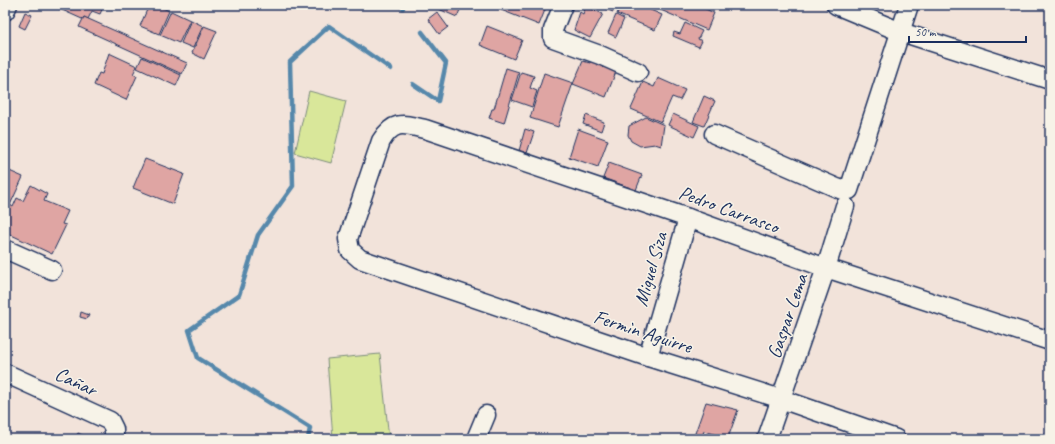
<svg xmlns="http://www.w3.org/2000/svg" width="1055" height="444" font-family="Caveat,sans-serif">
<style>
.pitch{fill:#d9e79a;stroke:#7a8b7c}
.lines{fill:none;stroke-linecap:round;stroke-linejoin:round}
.stream{stroke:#5688ab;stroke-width:4.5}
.building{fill:#dfa5a3;stroke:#1b2f5e}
.minor-casing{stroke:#1b2f5e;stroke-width:21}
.minor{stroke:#f7f3e8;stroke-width:18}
.labels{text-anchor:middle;stroke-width:3;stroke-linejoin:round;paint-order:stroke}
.street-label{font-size:20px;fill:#1b2f5e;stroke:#f7f3e8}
</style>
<rect width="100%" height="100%" fill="#f2e3da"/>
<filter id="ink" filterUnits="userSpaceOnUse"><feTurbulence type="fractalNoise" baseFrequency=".025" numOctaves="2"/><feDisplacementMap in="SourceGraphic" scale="8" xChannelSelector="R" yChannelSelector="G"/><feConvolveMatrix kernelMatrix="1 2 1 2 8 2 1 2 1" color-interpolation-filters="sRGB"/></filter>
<g filter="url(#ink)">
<!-- pitch -->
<g class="pitch">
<path d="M309,91l37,10 -15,62 -36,-10z"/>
<path d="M380,354l9,85h-56l-6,-80z"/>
</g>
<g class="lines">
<!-- stream -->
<g class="stream">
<path d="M400,5l3,3"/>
<path d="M413,84l25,17 8,-38 -24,-31"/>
<path d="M308,439l2,-11 -112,-70 -9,-28 50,-35 19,-60 35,-49 -3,-124 39,-36 62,43"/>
</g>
</g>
<!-- building -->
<g class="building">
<path d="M51,5h53l-4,9 -8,-3 -4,8 -4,-2 -2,2z"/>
<path d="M149,5h8l12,6 -10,23 -19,-8z"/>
<path d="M434,5h28l-5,12 -23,-10z"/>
<path d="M503,5h44l-8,20 -38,-15z"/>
<path d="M596,5h20l-3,7z"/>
<path d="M621,5h18l23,10 -7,15 -38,-16z"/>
<path d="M649,5h48l17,8 -7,17z"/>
<path d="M586,6l17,8 -13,24 -16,-8 6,-18 3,2z"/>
<path d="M171,11l19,9 -11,23 -19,-8z"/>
<path d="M25,12l7,3 -7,14 -6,-3z"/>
<path d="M437,12l11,15 -9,7 -11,-15z"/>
<path d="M616,15l8,4 -8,18 -8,-4z"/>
<path d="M84,17l103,46 -5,11 -103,-47z"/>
<path d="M191,20l12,6 -10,22 -12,-5z"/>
<path d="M685,23l17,8 -4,8 4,2 -3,6 -26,-11 1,-4 6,2z"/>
<path d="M204,26l13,5 -13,28 -12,-6z"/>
<path d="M487,26l35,14 -8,19 -34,-14z"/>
<path d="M109,53l28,13 -4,8 4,2 -11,24 -32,-15 5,-12 3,1z"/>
<path d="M142,57l39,18 -5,11 -39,-18z"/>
<path d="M592,58l25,11 -11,28 -33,-13 10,-23 7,2z"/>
<path d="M506,68l13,4 -15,51 -15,-5 3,-9h2z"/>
<path d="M521,72l13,4 -4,12 7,3 -5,16 -20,-7z"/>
<path d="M544,73l29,10 -15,44 -28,-9z"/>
<path d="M658,78l27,12 -5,10 -8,-3 -11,25 -30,-13 12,-27 11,5z"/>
<path d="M704,96l11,5 -11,25 -11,-4z"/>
<path d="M673,114l26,12 -5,11 -26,-12z"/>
<path d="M586,115l18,7 -3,9 -18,-7z"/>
<path d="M646,117l18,8 -3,21 -6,-2 -15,2 -9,-5 -3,-6 1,-9z"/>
<path d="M525,129l9,3 -7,21 -8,-2z"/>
<path d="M578,129l30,11 -10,27 -29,-10z"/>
<path d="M145,159l39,15 -11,30 -40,-16z"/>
<path d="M609,163l33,12 -6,15 -33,-12z"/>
<path d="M5,169l18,8 -13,28 3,2 4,-9 6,3 8,-16 16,9 -3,7 24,10 -6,13 4,1 -14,29 -47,-22z"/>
<path d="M81,312l8,3 -2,4 -7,-2z"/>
<path d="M706,402l32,8 -10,28 -24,-7 -3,8h-8z"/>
<path d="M78,433l12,6h-15z"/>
</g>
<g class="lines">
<defs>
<g id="minor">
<path d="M563,5l-10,25v8l47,17 38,17"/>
<path d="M836,5l65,27 149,48"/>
<path d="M5,11l3,-6"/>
<path d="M714,134l123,54 8,3 4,-1 60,-185"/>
<path d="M5,249l47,21"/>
<path d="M648,357l40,-139"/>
<path d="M5,373l105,48 4,8v10"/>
<path d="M476,439l10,-24"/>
<path d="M767,439l59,-171 19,-62"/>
<path d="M896,439l-115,-40 -133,-42 -288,-98 -10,-9 -2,-11 33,-98c13,-21 22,-17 44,-12l263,89 138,50 224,73"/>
</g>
</defs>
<!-- minor casing -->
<use href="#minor" class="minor-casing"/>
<!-- minor -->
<use href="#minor" class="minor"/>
</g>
</g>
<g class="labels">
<!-- street labels -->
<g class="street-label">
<text transform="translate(729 209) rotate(20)" y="7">Pedro Carrasco</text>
<text transform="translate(650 269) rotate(-74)" y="7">Miguel Siza</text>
<text transform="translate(787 316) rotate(-71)" y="7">Gaspar Lema</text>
<text transform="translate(643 331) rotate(18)" y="7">Fermìn Aguirre</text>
<text transform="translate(76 381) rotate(25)" y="7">Cañar</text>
</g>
</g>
<!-- margin -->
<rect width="1055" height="444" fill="none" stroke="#f7f3e8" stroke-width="20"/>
<rect x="10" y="10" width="1035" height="424" fill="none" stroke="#1b2f5e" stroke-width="1.5" filter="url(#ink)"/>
<!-- scale -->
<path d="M909 36v6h117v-6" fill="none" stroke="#1b2f5e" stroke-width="2"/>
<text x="915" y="36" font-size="12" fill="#1b2f5e" stroke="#f7f3e8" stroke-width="3" paint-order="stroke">50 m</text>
</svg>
